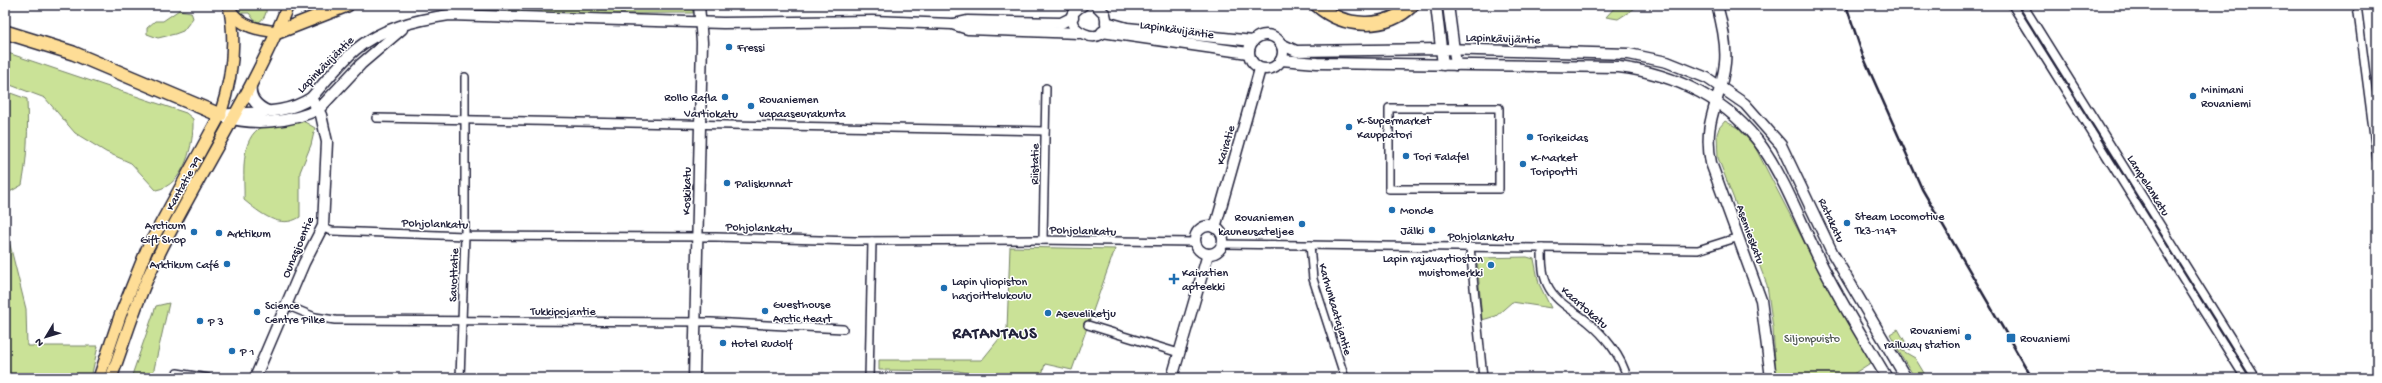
<svg xmlns="http://www.w3.org/2000/svg" width="2382" height="383" font-family="'Gochi Hand',sans-serif">
<style>
.green{fill:#cae297;stroke:#768269}
.lines{fill:none;stroke-linecap:round;stroke-linejoin:round}
.street-casing{stroke:#22223b;stroke-width:10}
.secondary-casing{stroke:#22223b;stroke-width:13}
.primary-casing{stroke:#22223b;stroke-width:14}
.highway-casing{stroke:#22223b;stroke-width:16}
.street{stroke:#fff;stroke-width:7}
.secondary{stroke:#fff;stroke-width:10}
.primary{stroke:#fedd96;stroke-width:11}
.highway{stroke:#fedd96;stroke-width:13}
.rail{stroke:#22223b;stroke-width:2.5}
.poi-dot{fill:#1f6fb2;stroke:#fff;stroke-width:1.5}
.labels{text-anchor:middle;stroke-width:3;stroke-linejoin:round;paint-order:stroke}
.street-label{font-size:12px;fill:#22223b;stroke:#fff}
.poi-label{font-size:12px;fill:#22223b;stroke:#fff;text-anchor:start}
.park-label{font-size:12px;fill:#545c57;stroke:#fff}
.district-label{font-size:16px;font-weight:bold;letter-spacing:1px;fill:#22223b;stroke:#fff}
</style>
<rect width="100%" height="100%" fill="#fff"/>
<filter id="ink" filterUnits="userSpaceOnUse"><feTurbulence type="fractalNoise" baseFrequency=".025" numOctaves="2"/><feDisplacementMap in="SourceGraphic" scale="8" xChannelSelector="R" yChannelSelector="G"/><feConvolveMatrix kernelMatrix="1 2 1 2 8 2 1 2 1" color-interpolation-filters="sRGB"/></filter>
<g filter="url(#ink)">
<!-- green -->
<g class="green">
<path d="M238,5h28c1,8 -1,13 -7,17l-4,-1 -6,-8h-9z"/>
<path d="M338,5l-25,8 -4,-1 -3,-6z"/>
<path d="M475,5h217l1,8 -218,1z"/>
<path d="M1617,5h23l-22,14 -12,-2z"/>
<path d="M179,10l12,2 2,6 -10,13 -8,3 -17,4 -11,-4v-6l8,-7h8z"/>
<path d="M5,52l181,61 7,6c1,25 -8,66 -37,71l-25,-27 -25,-11 -31,-19 -30,-35 -40,-15z"/>
<path d="M5,91l22,8c1,30 1,56 -5,86l-16,9 -1,12z"/>
<path d="M303,121l12,7 -4,17 -11,27v45c-20,13 -40,-4 -56,-17 1,-22 -6,-62 19,-74 7,-4 30,-4 40,-5z"/>
<path d="M1725,121l13,7 17,19 76,147 41,68 -25,16h-71l-3,-50 -6,-43 -49,-127 -1,-24 2,-6z"/>
<path d="M5,225l21,84 1,37h71l-7,32h-86z"/>
<path d="M1010,247l105,2 -43,121 -27,-6 -4,14h-50l-33,-7 -79,-1v-10h103l25,-31z"/>
<path d="M1527,257l7,2 5,25 12,24 -39,-6 -16,14 -14,4 -5,-62z"/>
<path d="M169,303l-17,75h-21l25,-72z"/>
<path d="M1898,329l12,21 -16,-9 -4,-7z"/>
<path d="M1896,347l19,11 12,20h-12z"/>
</g>
<g class="lines">
<defs>
<g id="street">
<path d="M2012,5l233,373"/>
<path d="M2023,5l233,373"/>
<path d="M2357,5l20,155"/>
<rect x="1389" y="108" width="110" height="81"/>
<path d="M376,118l669,13"/>
<path d="M322,228l10,3 133,5 251,1 139,4 180,-1 160,2"/>
<path d="M1043,240l3,-152"/>
<path d="M1222,244l476,6 41,-13"/>
<path d="M1310,245l3,34 32,99"/>
<path d="M1470,247l13,131"/>
<path d="M1542,248c0,12 0,25 5,36 8,18 26,26 40,37 17,14 35,35 40,57"/>
<path d="M286,305l29,12 20,3 376,2 132,7"/>
<path d="M1088,325l91,28"/>
<path d="M173,378l4,-5 31,5"/>
<path d="M460,378l5,-142v-159"/>
<path d="M869,378l3,-137"/>
</g>
<g id="secondary">
<path d="M1083,5c-39,21 34,53 22,9l-9,-9"/>
<path d="M1436,5l7,60"/>
<path d="M1448,5l8,60"/>
<path d="M1717,5c5,18 10,39 8,58 -4,39 -23,57 -14,100l50,137 10,78"/>
<path d="M1106,22l21,6 126,13"/>
<path d="M954,24l13,-3 94,2 12,-6"/>
<path d="M1102,32l146,21"/>
<circle cx="1266" cy="52" r="17"/>
<path d="M1281,44l15,7 146,-2 187,5 38,8 40,16 38,26 36,41 52,109 73,124"/>
<path d="M1281,60l36,3 302,4c56,7 111,33 144,81 23,34 38,75 56,111 20,41 45,80 68,119"/>
<path d="M251,85c-2,13 5,21 17,26"/>
<path d="M220,115c31,-4 64,1 91,-17 14,-16 28,-34 44,-48 26,-22 61,-30 94,-35l274,8 149,-2 80,3 16,5 111,4"/>
<path d="M225,117c28,9 68,5 94,-8l42,-45 41,-35"/>
<circle cx="1209" cy="240" r="14"/>
<path d="M1215,228l45,-159"/>
<path d="M255,378l49,-115 19,-37 4,-84 -6,-27 -10,-17"/>
<path d="M694,378l8,-336 -3,-37"/>
<path d="M1172,378l36,-124"/>
</g>
<g id="primary">
<path d="M230,10c11,17 29,20 48,22"/>
<path d="M99,378l21,-62 27,-67 73,-134c12,-36 17,-72 9,-110"/>
<path d="M111,378c15,-41 27,-83 47,-122 42,-85 95,-163 130,-251"/>
</g>
<g id="highway">
<path d="M1317,5c26,23 69,26 95,0"/>
<path d="M5,32l68,21 147,62"/>
<path d="M278,32l69,-27"/>
</g>
</defs>
<!-- street casing -->
<use href="#street" class="street-casing"/>
<!-- secondary casing -->
<use href="#secondary" class="secondary-casing"/>
<!-- primary casing -->
<use href="#primary" class="primary-casing"/>
<!-- highway casing -->
<use href="#highway" class="highway-casing"/>
<!-- street -->
<use href="#street" class="street"/>
<!-- secondary -->
<use href="#secondary" class="secondary"/>
<!-- primary -->
<use href="#primary" class="primary"/>
<!-- highway -->
<use href="#highway" class="highway"/>
<!-- rail -->
<path class="rail" d="M1846,5l17,51 59,133 110,189"/>
</g>
</g>
<!-- markers -->
<g class="poi-dot">
<circle cx="729" cy="47" r="4"/>
<circle cx="2193" cy="96" r="4"/>
<circle cx="725" cy="97" r="4"/>
<circle cx="751" cy="106" r="4"/>
<circle cx="1349" cy="127" r="4"/>
<circle cx="1530" cy="137" r="4"/>
<circle cx="1406" cy="156" r="4"/>
<circle cx="1523" cy="164" r="4"/>
<circle cx="727" cy="183" r="4"/>
<circle cx="1392" cy="210" r="4"/>
<circle cx="1847" cy="223" r="4"/>
<circle cx="1302" cy="224" r="4"/>
<circle cx="1432" cy="230" r="4"/>
<circle cx="194" cy="232" r="4"/>
<circle cx="219" cy="233" r="4"/>
<circle cx="227" cy="264" r="4"/>
<circle cx="1491" cy="265" r="4"/>
<path d="M1172 273h4v4h4v4h-4v4h-4v-4h-4v-4h4z"/>
<circle cx="944" cy="288" r="4"/>
<circle cx="765" cy="311" r="4"/>
<circle cx="257" cy="312" r="4"/>
<circle cx="1048" cy="313" r="4"/>
<circle cx="200" cy="321" r="4"/>
<circle cx="1968" cy="337" r="4"/>
<rect x="2006" y="333" width="10" height="10" rx="2"/>
<circle cx="723" cy="343" r="4"/>
<circle cx="232" cy="351" r="4"/>
</g>
<g class="labels">
<!-- street labels -->
<g class="street-label">
<text transform="translate(1177 29) rotate(8)" y="4">Lapinkävijäntie</text>
<text transform="translate(1503 38) rotate(2)" y="4">Lapinkävijäntie</text>
<text transform="translate(325 64) rotate(-45)" y="4">Lapinkävijäntie</text>
<text transform="translate(711 113) rotate(1)" y="4">Vartiokatu</text>
<text transform="translate(1225 145) rotate(-74)" y="4">Kairatie</text>
<text transform="translate(1034 164) rotate(-89)" y="4">Riistatie</text>
<text transform="translate(183 183) rotate(-61)" y="4">Kantatie 79</text>
<text transform="translate(2149 185) rotate(58)" y="4">Lampelankatu</text>
<text transform="translate(686 191) rotate(-89)" y="4">Koskikatu</text>
<text transform="translate(1832 220) rotate(65)" y="4">Ratakatu</text>
<text transform="translate(435 223) rotate(2)" y="4">Pohjolankatu</text>
<text transform="translate(759 227) rotate(2)" y="4">Pohjolankatu</text>
<text transform="translate(1083 230) rotate(2)" y="4">Pohjolankatu</text>
<text transform="translate(1751 234) rotate(70)" y="4">Asemieskatu</text>
<text transform="translate(1481 236) rotate(1)" y="4">Pohjolankatu</text>
<text transform="translate(297 247) rotate(-67)" y="4">Ounasjoentie</text>
<text transform="translate(453 275) rotate(-88)" y="4">Savottatie</text>
<text transform="translate(1585 307) rotate(41)" y="4">Kaartokatu</text>
<text transform="translate(1336 309) rotate(74)" y="4">Karhunkaatajantie</text>
<text x="563" y="315">Tukkipojantie</text>
</g>
<!-- poi labels -->
<g class="poi-label">
<text x="737" y="51">Fressi</text>
<text x="2201" y="93">Minimani<tspan x="2201" dy="14">Rovaniemi</tspan></text>
<text x="717" y="101" text-anchor="end">Rollo Rafla</text>
<text x="759" y="103">Rovaniemen<tspan x="759" dy="14">vapaaseurakunta</tspan></text>
<text x="1357" y="124">K-Supermarket<tspan x="1357" dy="14">Kauppatori</tspan></text>
<text x="1538" y="141">Torikeidas</text>
<text x="1414" y="160">Tori Falafel</text>
<text x="1531" y="161">K-Market<tspan x="1531" dy="14">Toriportti</tspan></text>
<text x="735" y="187">Paliskunnat</text>
<text x="1400" y="214">Monde</text>
<text x="1855" y="220">Steam Locomotive<tspan x="1855" dy="14">Tk3-1147</tspan></text>
<text x="1294" y="221" text-anchor="end">Rovaniemen<tspan x="1294" dy="14">kauneusateljee</tspan></text>
<text x="186" y="229" text-anchor="end">Arcticum<tspan x="186" dy="14">Gift Shop</tspan></text>
<text x="1424" y="234" text-anchor="end">Jälki</text>
<text x="227" y="237">Arktikum</text>
<text x="1483" y="262" text-anchor="end">Lapin rajavartioston<tspan x="1483" dy="14">muistomerkki</tspan></text>
<text x="219" y="268" text-anchor="end">Arktikum Café</text>
<text x="1182" y="276">Kairatien<tspan x="1182" dy="14">apteekki</tspan></text>
<text x="952" y="285">Lapin yliopiston<tspan x="952" dy="14">harjoittelukoulu</tspan></text>
<text x="773" y="308">Guesthouse<tspan x="773" dy="14">Arctic Heart</tspan></text>
<text x="265" y="309">Science<tspan x="265" dy="14">Centre Pilke</tspan></text>
<text x="1056" y="317">Aseveliketju</text>
<text x="208" y="325">P 3</text>
<text x="1960" y="334" text-anchor="end">Rovaniemi<tspan x="1960" dy="14">railway station</tspan></text>
<text x="2020" y="342">Rovaniemi</text>
<text x="731" y="347">Hotel Rudolf</text>
<text x="240" y="355">P 1</text>
</g>
<!-- park labels -->
<g class="park-label">
<text x="1812" y="342">Siljonpuisto</text>
</g>
<!-- district labels -->
<g class="district-label">
<text x="995" y="338">RATANTAUS</text>
</g>
</g>
<!-- margin -->
<rect width="2382" height="383" fill="none" stroke="#fff" stroke-width="20"/>
<rect x="10" y="10" width="2362" height="363" fill="none" stroke="#22223b" stroke-width="1.5" filter="url(#ink)"/>
<!-- north arrow -->
<g transform="translate(46 337) rotate(232)" stroke="#ffffff" stroke-width="3" paint-order="stroke">
<path d="M0-3L7 15L0 10L-7 15Z" fill="#22223b"/>
<text y="-6" font-size="11" font-weight="bold" text-anchor="middle" fill="#22223b">N</text>
</g>
</svg>
